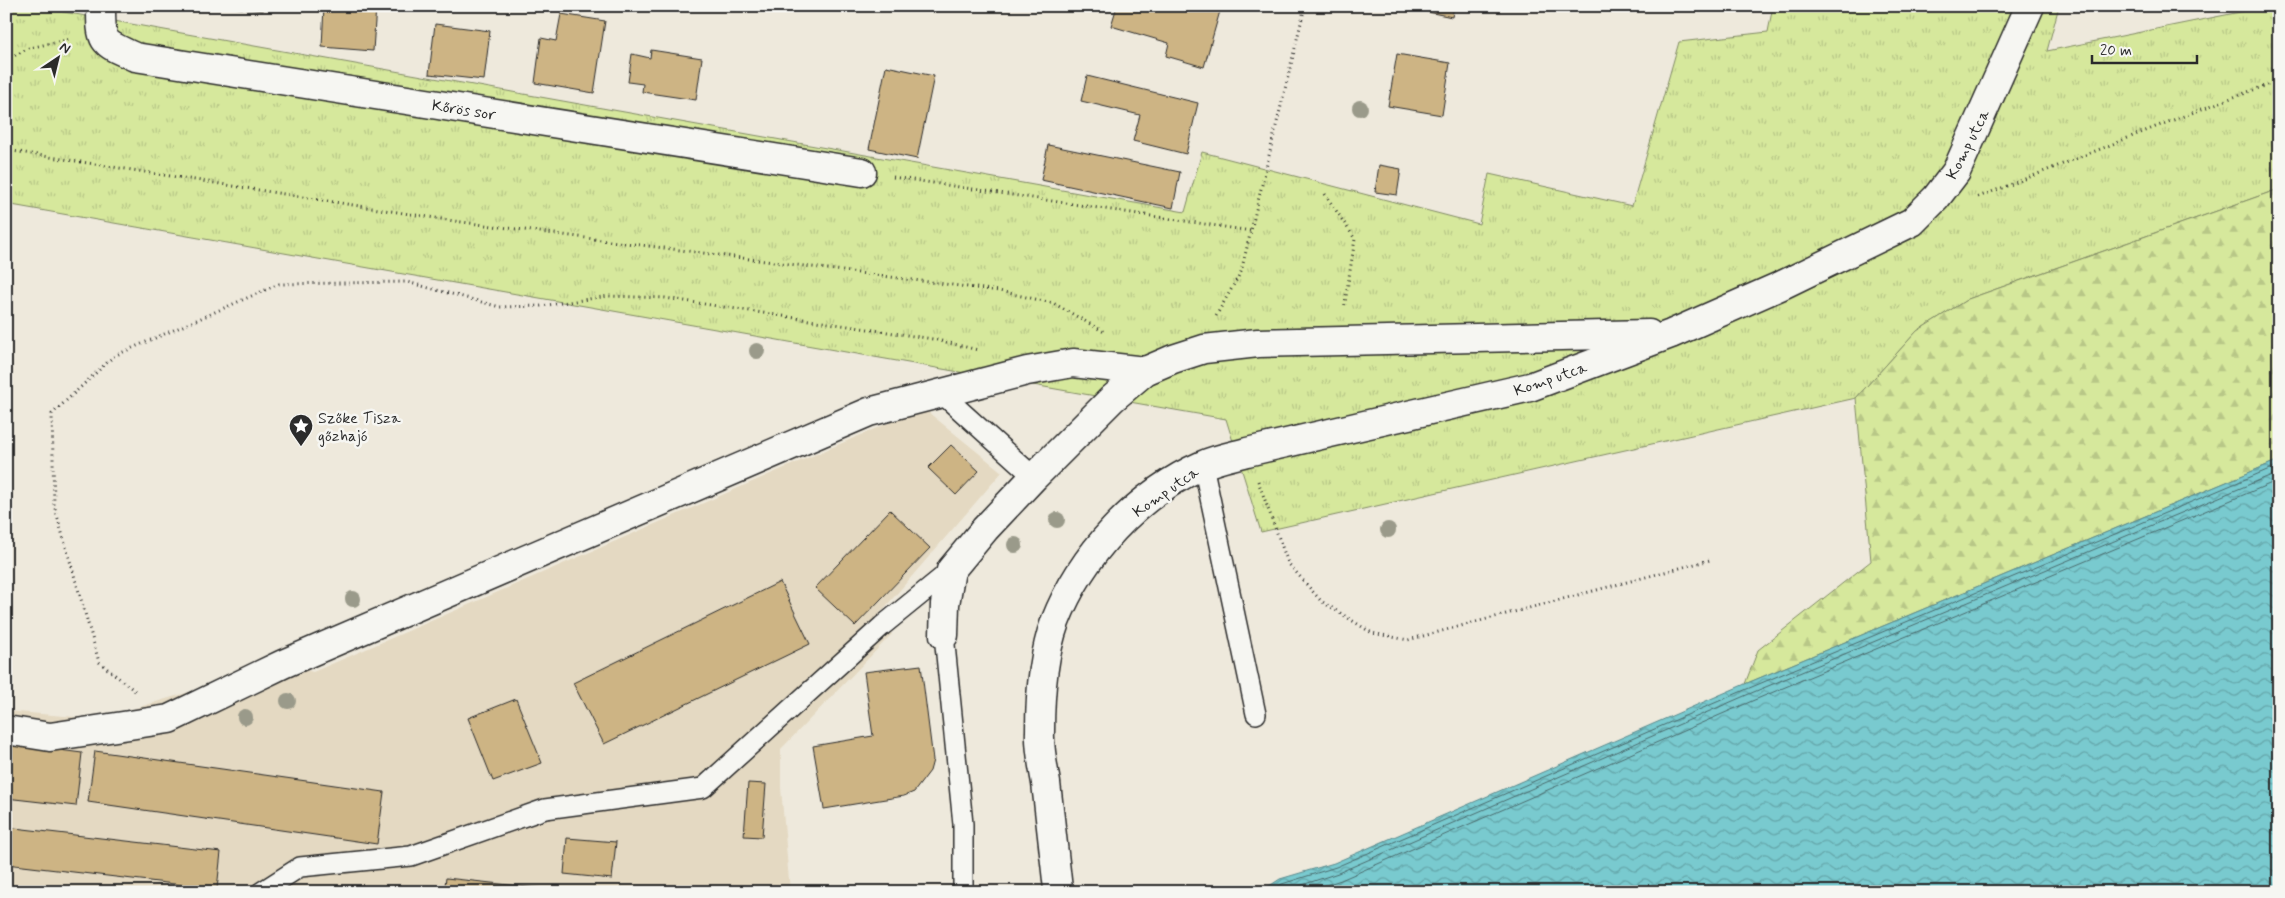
<svg xmlns="http://www.w3.org/2000/svg" width="2285" height="898" font-family="Mynerve,sans-serif">
<style>
.built{fill:#e4d9c2}
.grass{fill:url(#grass-tufts);stroke:#808a64}
.forest{fill:url(#forest-firs);stroke:#808a64}
.water{fill:url(#water-waves);stroke:#5a8a8d}
.lines{fill:none;stroke-linecap:round;stroke-linejoin:round}
.shore{stroke:#4a6b6d;stroke-width:1}
.building{fill:#cdb484;stroke:#2b2b2b}
.lane-casing{stroke:#2b2b2b;stroke-width:22}
.street-casing{stroke:#2b2b2b;stroke-width:31}
.secondary-casing{stroke:#2b2b2b;stroke-width:31}
.path{stroke:#2b2b2b;stroke-width:3;stroke-dasharray:1 4;stroke-linecap:butt}
.lane{stroke:#f6f6f2;stroke-width:19}
.street{stroke:#f6f6f2;stroke-width:28}
.secondary{stroke:#f6f6f2;stroke-width:28}
.tree{fill:#9a9a8a}
.labels{text-anchor:middle;stroke-width:5;stroke-linejoin:round;paint-order:stroke}
.street-label{font-size:16px;fill:#2b2b2b;stroke:#f6f6f2}
.poi-label{font-size:16px;fill:#2b2b2b;stroke:#f6f6f2;text-anchor:start}
</style>
<defs>
<pattern id="grass-tufts" width="24" height="20" patternUnits="userSpaceOnUse" patternTransform="scale(1.25)"><rect width="24" height="20" fill="#d6e89c"/><path d="M3 7l-1-3M5 7V3M7 7l1-3M15 17l-1-3M17 17v-4M19 17l1-3" fill="none" stroke="#b8c787"/></pattern>
<pattern id="forest-firs" width="22" height="20" patternUnits="userSpaceOnUse" patternTransform="scale(1.25)"><rect width="22" height="20" fill="#d6e89c"/><path d="M5 1l3.5 6h-7zM16 11l3.5 6h-7z" fill="#b8c787"/></pattern>
<pattern id="water-waves" width="16" height="10" patternUnits="userSpaceOnUse" patternTransform="scale(1.25)"><rect width="16" height="10" fill="#79cacf"/><path d="M0 5q4-4 8 0t8 0" fill="none" stroke="#63a4a8"/></pattern>
</defs>
<rect width="100%" height="100%" fill="#eee9dc"/>
<filter id="ink" filterUnits="userSpaceOnUse"><feTurbulence type="fractalNoise" baseFrequency=".02" numOctaves="2"/><feDisplacementMap in="SourceGraphic" scale="10" xChannelSelector="R" yChannelSelector="G"/><feConvolveMatrix kernelMatrix="1 2 1 2 8 2 1 2 1" color-interpolation-filters="sRGB"/></filter>
<g filter="url(#ink)">
<!-- built -->
<path class="built" d="M923,408l79,64 -127,147 17,15 -111,115v39l9,104h-784v-181l93,8 184,-55 30,8z"/>
<!-- grass -->
<path class="grass" d="M6,6h24l1155,206 17,-60 277,72 10,-50 143,32 47,-164 89,-10 5,-26h286l-12,45 223,-45h9v183l-311,110 -51,32 -61,67 -595,134 -35,-113 -1220,-215z"/>
<!-- forest -->
<path class="forest" d="M2279,189v271l-534,224 13,-34 113,-89 -15,-163 61,-67 51,-32z"/>
<!-- water -->
<path class="water" d="M2279,460v432h-1019l20,-13 54,-16 411,-179z"/>
<g class="lines">
<!-- shore -->
<g class="shore">
<path d="M1269,892l13,-8 54,-17 411,-178 532,-224"/>
<path d="M1281,892l57,-19 411,-179 530,-222"/>
<path d="M1304,892l37,-12 411,-179 527,-221"/>
</g>
</g>
<!-- building -->
<g class="building">
<path d="M224,6h40l-1,5z"/>
<path d="M324,6h52l-3,45 -51,-4z"/>
<path d="M1117,6h85l18,5 -16,56 -38,-11 3,-13 -58,-17z"/>
<path d="M1399,6h55l-2,11z"/>
<path d="M561,14l44,7 -11,72 -59,-10 6,-45 15,3z"/>
<path d="M435,24l55,7 -6,49 -55,-6z"/>
<path d="M651,50l51,8 -6,42 -54,-8 1,-8 -15,-2 4,-28 18,4z"/>
<path d="M1397,54l53,9 -8,52 -54,-9z"/>
<path d="M886,66l48,10 -17,83 -48,-10z"/>
<path d="M1087,76l111,27 -12,51 -53,-13 7,-26 -59,-14z"/>
<path d="M1048,145l132,27 -7,36 -132,-28z"/>
<path d="M1379,165l22,4 -4,26 -22,-3z"/>
<path d="M951,445l28,26 -23,24 -28,-27z"/>
<path d="M890,510l40,38 -75,78 -40,-38z"/>
<path d="M780,582l30,62 -206,100 -31,-61z"/>
<path d="M921,665l12,95 -3,11 -16,21 -10,4 -80,13 -11,-63 60,-10 -9,-64z"/>
<path d="M516,699l26,64 -49,18 -25,-63z"/>
<path d="M6,743l76,10 -6,53 -70,-8z"/>
<path d="M95,751l289,41 -7,52 -289,-42z"/>
<path d="M748,783l18,1 -4,53 -18,-1z"/>
<path d="M6,827l215,25 -4,37 -211,-25z"/>
<path d="M567,838l49,4 -4,37 -48,-5z"/>
<path d="M446,878l127,14h-129z"/>
</g>
<g class="lines">
<defs>
<g id="lane">
<path d="M941,393l93,84"/>
<path d="M1203,465l53,249"/>
<path d="M944,635l19,189v68"/>
<path d="M261,892l39,-25 111,-11 134,-47 158,-21 179,-162 69,-56"/>
</g>
<g id="street">
<path d="M101,6c0,37 0,36 34,51l727,115"/>
<path d="M6,730l44,7 119,-18 114,-55 586,-252 158,-41 46,-8 72,8"/>
</g>
<g id="secondary">
<path d="M944,635l1,-31 6,-34 34,-41 49,-52 78,-78 33,-28 28,-12 31,-10 54,-6 391,-9"/>
<path d="M1058,889c-4,-35 -8,-70 -12,-106 -3,-17 -7,-35 -6,-52 0,-36 3,-76 15,-109 26,-67 82,-128 148,-157 13,-6 29,-9 44,-13l283,-65 141,-53 109,-48 132,-64 24,-24 20,-26 74,-166"/>
</g>
</defs>
<!-- lane casing -->
<use href="#lane" class="lane-casing"/>
<!-- street casing -->
<use href="#street" class="street-casing"/>
<!-- secondary casing -->
<use href="#secondary" class="secondary-casing"/>
<!-- path -->
<g class="path">
<path d="M6,60l23,-12 42,-9"/>
<path d="M6,150l448,71 545,70 54,12 53,30"/>
<path d="M893,177l358,54"/>
<path d="M1325,194l30,45 -11,70"/>
<path d="M1978,197c101,-38 199,-81 301,-116"/>
<path d="M1216,316l25,-44 64,-266"/>
<path d="M1258,481l30,82 33,38 51,32 36,7 302,-80"/>
<path d="M135,691l-36,-29 -45,-157 -2,-91 62,-58 165,-72 128,-2 93,25 41,-1 68,-10 56,2 268,41 45,11"/>
</g>
<!-- lane -->
<use href="#lane" class="lane"/>
<!-- street -->
<use href="#street" class="street"/>
<!-- secondary -->
<use href="#secondary" class="secondary"/>
</g>
<!-- trees -->
<g class="tree">
<circle cx="1360" cy="108" r="8"/>
<circle cx="757" cy="351" r="8"/>
<circle cx="1057" cy="520" r="8"/>
<circle cx="1388" cy="530" r="8"/>
<circle cx="1015" cy="545" r="8"/>
<circle cx="353" cy="599" r="8"/>
<circle cx="288" cy="701" r="8"/>
<circle cx="245" cy="717" r="8"/>
</g>
</g>
<!-- icons -->
<defs>
<symbol id="sight-pin" viewBox="-11 -11 22 30"><path d="M0 17L-7.5 6A9.5 9.5 0 1 1 7.5 6Z" fill="#2b2b2b" stroke="#f6f6f2"/><path d="M0-6L1.8-2.2L6-1.7L2.9 1.2L3.7 5.4L0 3.3L-3.7 5.4L-2.9 1.2L-6-1.7L-1.8-2.2Z" fill="#fff"/></symbol>
</defs>
<g fill-rule="evenodd">
<use href="#sight-pin" x="287" y="412" width="28" height="38"/>
</g>
<g class="labels">
<!-- street labels -->
<g class="street-label">
<text transform="translate(464 109) rotate(9)" y="6">Kőrös sor</text>
<text transform="translate(1967 144) rotate(-63)" y="6">Komp utca</text>
<text transform="translate(1550 378) rotate(-19)" y="6">Komp utca</text>
<text transform="translate(1165 491) rotate(-35)" y="6">Komp utca</text>
</g>
<!-- poi labels -->
<g class="poi-label">
<text x="318" y="423">Szőke Tisza<tspan x="318" dy="18">gőzhajó</tspan></text>
</g>
</g>
<!-- margin -->
<rect width="2285" height="898" fill="none" stroke="#f6f6f2" stroke-width="25"/>
<rect x="12" y="12" width="2260" height="873" fill="none" stroke="#2b2b2b" stroke-width="2" filter="url(#ink)"/>
<!-- north arrow -->
<g transform="translate(58 58) rotate(35)" stroke="#f6f6f2" stroke-width="4" paint-order="stroke">
<path d="M0-4L9 19L0 12L-9 19Z" fill="#2b2b2b"/>
<text y="-8" font-size="14" font-weight="bold" text-anchor="middle" fill="#2b2b2b">N</text>
</g>
<!-- scale -->
<path d="M2092 55v8h105v-8" fill="none" stroke="#2b2b2b" stroke-width="2.5"/>
<text x="2100" y="55" font-size="15" fill="#2b2b2b" stroke="#f6f6f2" stroke-width="4" paint-order="stroke">20 m</text>
</svg>
